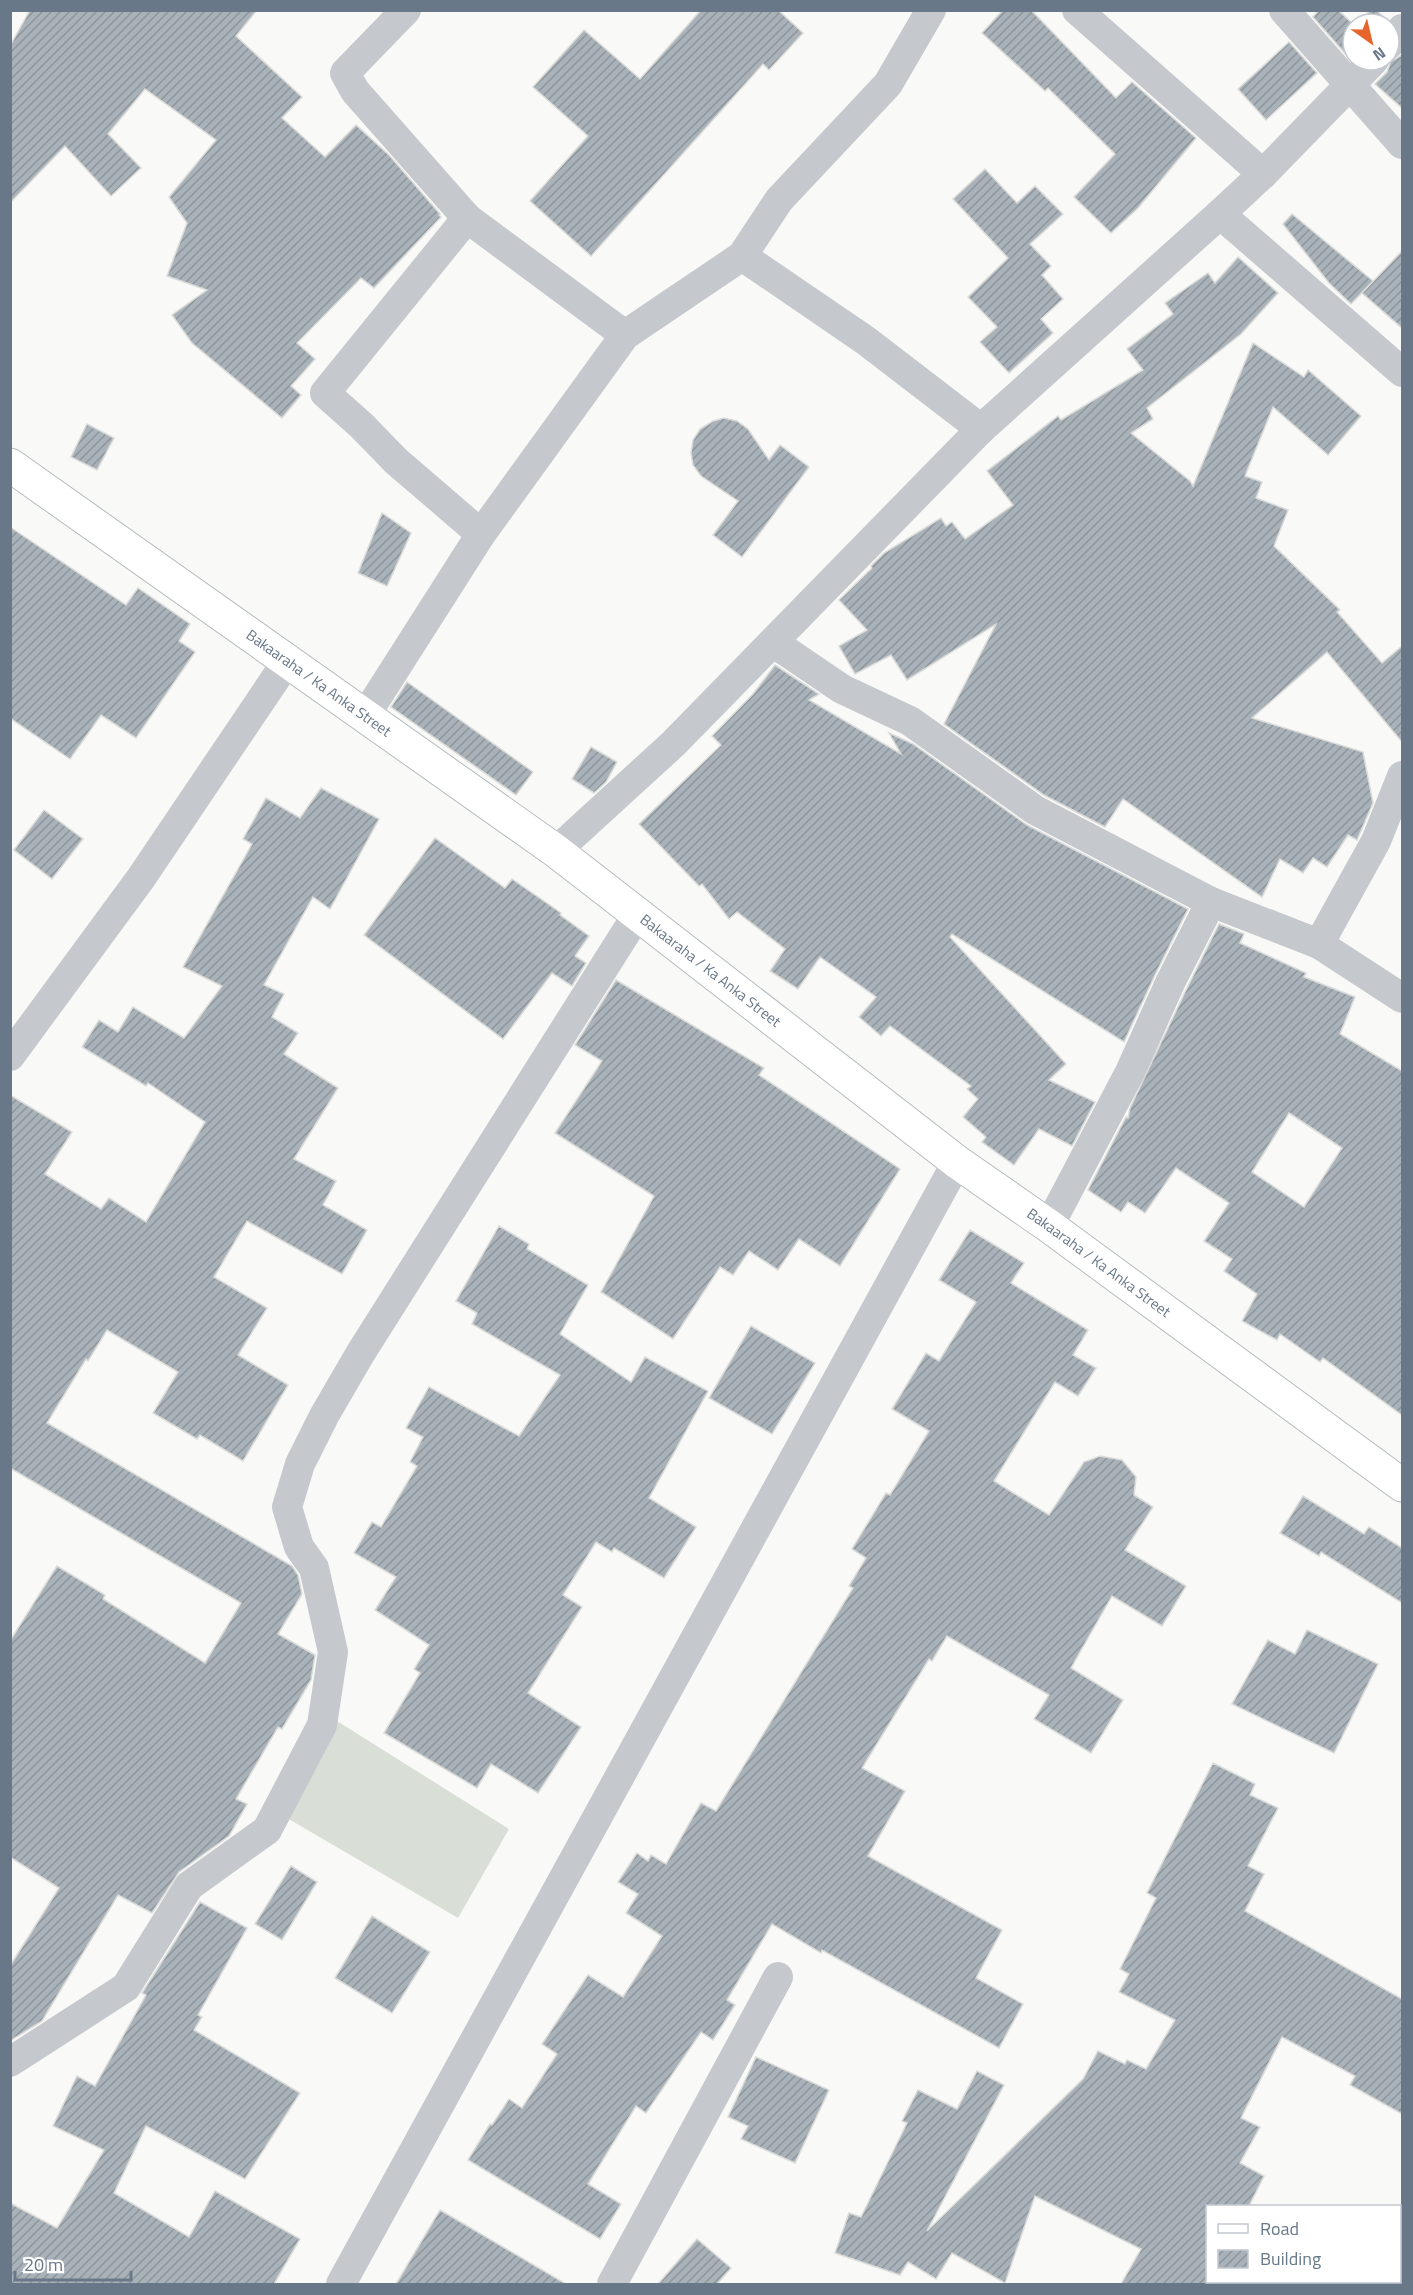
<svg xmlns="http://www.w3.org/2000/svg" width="1413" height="2295" font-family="'Titillium Web',sans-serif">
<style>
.grass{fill:#d9dfd6}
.building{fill:url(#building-hatch);stroke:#dbdcd9;stroke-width:1.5;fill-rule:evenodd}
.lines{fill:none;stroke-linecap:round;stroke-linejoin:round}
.secondary-casing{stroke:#b5bbc0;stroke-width:35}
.street{stroke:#c5c9cd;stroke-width:30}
.secondary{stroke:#fff;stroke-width:33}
.labels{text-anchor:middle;stroke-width:6;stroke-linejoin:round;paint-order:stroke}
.street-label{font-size:15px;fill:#687889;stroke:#fff}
</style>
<defs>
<pattern id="building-hatch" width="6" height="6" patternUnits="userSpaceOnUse" patternTransform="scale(1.5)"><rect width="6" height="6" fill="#a9b2b9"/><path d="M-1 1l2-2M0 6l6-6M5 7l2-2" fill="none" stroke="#8d969c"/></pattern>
</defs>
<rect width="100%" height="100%" fill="#f9faf7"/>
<!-- grass -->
<path class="grass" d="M337,1721l172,108 -51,89 -171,-100z"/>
<!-- building -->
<g class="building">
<path d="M30,10h227l-21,26 66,61 -20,21 43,39 31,-32 33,30 51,59 -1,1 2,2 -67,71 -13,-10 -64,65 18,16 -24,27 10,9 -19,23 -90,-75 -20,-28 35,-25 -40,-14 20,-53 -18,-26 47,-57 -71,-51 -37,45 33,34 -30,28 -46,-50 -55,57v-157z"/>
<path d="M701,10h77l25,23 -34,37 -6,-6 -172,192 -61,-55 58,-65 -55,-49 51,-57 56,49z"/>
<path d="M1003,10h28l85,88 16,-16 64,56 -58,70 -27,25 -37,-36 41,-43 -67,-66 -3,3 -63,-58z"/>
<path d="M1319,10h19l15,14v33l-3,2 -37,-42z"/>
<path d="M1370,10h6l11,10 -3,4h-25z"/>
<path d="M1289,42l28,31 -51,47 -28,-31z"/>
<path d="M1402,55v53l-27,-24 12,-12 4,-11z"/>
<path d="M985,169l32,34 18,-17 28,28 -33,30 21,22 -9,9 21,24 -22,20 12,14 -44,40 -29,-31 17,-15 -29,-30 40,-39 -55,-59z"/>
<path d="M1292,214l81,67 -22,23 -22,-21 -46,-59z"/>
<path d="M1402,251v77l-40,-35z"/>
<path d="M1238,257l40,36 -37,41 -94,74 6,11 -22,14 59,48 3,5 60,-143 51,34 4,-7 53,46 -33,39 -55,-48 -28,69 17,6 -6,16 32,12 -14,36 66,64 -3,2 45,51 20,-17v96l-75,-90 -75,66 111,34 10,51 -16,37 -9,-5 -21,32 -14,-9 -10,15 -23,-14 -18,38 -139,-98 -18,28 -61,-32 -100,-71 52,-100 -89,56 -16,-25 -36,19 -16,-28 28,-16 -28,-30 33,-32 -1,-2 13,-13 57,-35 5,8 6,-4 13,17 48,-34 -26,-34 71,-55 3,4 82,-50 -16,-21 46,-35 -8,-11 43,-30 7,10z"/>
<path d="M724,418l13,3 11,8 21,31 11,-15 29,22 -67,90 -29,-22 25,-34 -37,-25 -8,-11 -2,-12 2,-13 7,-11 13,-8z"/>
<path d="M87,424l27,14 -17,32 -26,-13z"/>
<path d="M382,513l29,20 -24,53 -29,-13z"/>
<path d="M10,527l116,78 12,-17 52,36 -11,17 16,11 -59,86 -35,-23 -31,44 -60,-41z"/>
<path d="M775,665l44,29 -10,6 92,54 -12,-21 24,11 114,81 161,84 -33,66 -31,67 -172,-108 -2,3 116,127 -17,16 46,22 -23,44 -33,-17 -25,36 -32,-23 4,-5 -23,-20 15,-18 -11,-10 4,-3 -81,-60 -9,10 -22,-19 17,-20 -56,-40 -22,32 -28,-18 15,-22 -48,-37 -8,7 -27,-35 -3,2 -60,-62 82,-79 -9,-9 41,-42z"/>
<path d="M407,682l126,90 -17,23 -125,-88z"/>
<path d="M591,747l26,15 -11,20 -12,11 -22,-14z"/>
<path d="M321,788l58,31 -49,90 -17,-12 -49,88 20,9 -12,23 26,16 -14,21 54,34 -44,71 42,22 -13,24 44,25 -25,44 -95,-53 -33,56 53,31 -29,47 50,30 -45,76 -43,-26 -3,4 -44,-26 25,-41 -71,-42 -19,31 -2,-2 -39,64 245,143 6,9 4,19 -24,40 37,21 -4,25 -29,49 -4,-2 -42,72 11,5 -18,32 -50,36 -27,41 -34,-18 -76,126 -32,20v-75l49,-78 -49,-31v-216l47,-75 48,29 -2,4 102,64 36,-60 -231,-135v-373l62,37 -27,42 56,35 8,-11 37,24 59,-100 -57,-39 -2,3 -64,-39 17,-27 19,12 15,-25 51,31 38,-52 -39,-19 69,-123 -9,-5 23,-41 34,20z"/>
<path d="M44,810l39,29 -31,40 -38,-29z"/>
<path d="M435,838l70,50 7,-9 49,34 -1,2 29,21 -14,20 11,7 -14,23 -20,-13 -49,66 -139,-104z"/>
<path d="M1219,924l25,10 -4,9 66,30 -2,4 51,20 -15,37 62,37v344l-79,-57 -3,4 -40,-28 -3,6 -35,-19 15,-27 -33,-23 8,-12 -28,-18 25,-38 -53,-35 -31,45 -17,-11 -7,10 -33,-22 38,-73 2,1 2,-10 56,-118zM1289,1113l53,35 -38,59 -52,-35z"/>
<path d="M616,980l148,88 -5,7 141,94 -60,97 -41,-27 -21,31 -29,-19 -16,24 -13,-8 -47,72 -72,-47 53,-96 -99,-63 47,-72 -27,-16z"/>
<path d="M499,1226l30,18 -2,5 61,36 -28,49 71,48 14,-25 63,34 -59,107 47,29 -32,51 -50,-30 -2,4 -16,-10 -33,53 19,12 -54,86 53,34 -43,66 -47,-29 -14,24 -93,-55 36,-60 -6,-4 15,-24 -54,-35 21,-33 -42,-24 18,-31 9,5 36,-61 -7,-4 13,-25 -17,-9 23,-41 90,49 41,-61 -88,-51 5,-11 -21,-12z"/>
<path d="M970,1230l54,33 -13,20 77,47 -15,25 23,13 -18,28 -23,-14 -61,99 55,34 35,-53 16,-6 22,4 14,17 -2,18 19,12 -28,43 61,36 -24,40 -50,-30 -41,72 52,32 -32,53 -57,-34 15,-24 -102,-59 -15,25 -3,-2 -67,109 43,23 -37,65 134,74 -26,48 47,26 -24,44 -177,-98 -1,3 -49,-29 -45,76 8,5 -22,35 -12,-8 -55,81 -10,-7 -48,78 33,20 -21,35 -132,-79 22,-36 2,1 17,-26 13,9 35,-54 -15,-10 46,-69 35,22 39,-61 -36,-23 12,-19 -20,-12 19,-29 11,8 3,-6 15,9 35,-61 15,8 137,-223 -4,-2 17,-28 -14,-9 34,-56 4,2 39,-64 -37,-22 34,-56 13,8 37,-59 -37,-22z"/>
<path d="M751,1326l64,37 -43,71 -63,-36z"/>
<path d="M1303,1496l61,38 5,-7 33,21v55l-81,-51 -2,4 -39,-23z"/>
<path d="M1307,1630l71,34 -44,89 -102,-49 36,-64 27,14z"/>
<path d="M1213,1763l42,21 -5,11 28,13 -30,58 16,8 -19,37 157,88v115l-52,-29 5,-9 -73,-39 -41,81 19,9 -20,36 24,13 -15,30h-41v78h-87l20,-35 -106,-53 -30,87 -53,-30 -16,26 -28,-17 -8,13 -65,-22 14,-40 12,4 46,-94 -5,-2 16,-31 39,19 20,-38 27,14 -77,146 156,-152 15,-28 27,13 2,-4 19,9 29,-49 -56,-28 10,-18 -9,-5 36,-71 -9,-5z"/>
<path d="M291,1866l26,16 -35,58 -27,-16z"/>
<path d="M200,1902l47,26 -49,87 4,2 -8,13 106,63 -55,86 -99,-53 -32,67 75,44 26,-46 85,48 -26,45h-264v-81l47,25 47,-78 -51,-24 24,-50 18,10 51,-91 -4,-2z"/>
<path d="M372,1916l58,36 -38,61 -57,-35z"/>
<path d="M756,2057l73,33 -34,73 -54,-24 7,-13 -20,-9z"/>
<path d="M440,2210l126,74h-170z"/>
<path d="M697,2239l34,29 -14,16h-59z"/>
</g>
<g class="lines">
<defs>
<g id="secondary">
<path id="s1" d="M10,465l546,386 401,311 92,64 353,259"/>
</g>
</defs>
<!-- secondary casing -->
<use href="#secondary" class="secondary-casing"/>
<!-- street -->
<g class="street">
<path d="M406,10l-61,63 10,18 112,127 158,117"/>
<path d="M1077,10l186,164"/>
<path d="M1284,10l118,134"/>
<path d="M1389,44l13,-15"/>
<path d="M1220,214l182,158"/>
<path d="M467,218l-142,175 37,33 34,35 85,73"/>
<path d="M742,256l123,84 116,89"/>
<path d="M774,643l68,46 68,32 125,89 176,92 108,42 83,54"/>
<path d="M365,716l116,-182 144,-199 117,-79 37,-56 109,-116 43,-74"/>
<path d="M556,851l117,-107 308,-315 239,-215 43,-40 111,-114"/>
<path d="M1319,944l57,-103 26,-65"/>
<path d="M10,1056l131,-178 147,-218"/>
<path d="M1049,1226l81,-154 40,-89 41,-81"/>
<path d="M10,2062l116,-75 63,-101 78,-56 55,-105 11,-73 -19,-84 -15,-21 -12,-40 13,-43 24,-48 36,-62 277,-439"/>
<path d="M341,2284l616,-1122"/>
<path d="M612,2284l166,-307"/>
</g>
<!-- secondary -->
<use href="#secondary" class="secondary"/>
</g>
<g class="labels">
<!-- street labels -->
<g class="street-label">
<text dy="5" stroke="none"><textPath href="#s1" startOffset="378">Bakaaraha / Ka Anka Street</textPath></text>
<text dy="5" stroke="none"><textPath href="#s1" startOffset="864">Bakaaraha / Ka Anka Street</textPath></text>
<text dy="5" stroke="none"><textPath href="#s1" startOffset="1350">Bakaaraha / Ka Anka Street</textPath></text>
</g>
</g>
<!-- border -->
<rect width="1413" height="2295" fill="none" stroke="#687889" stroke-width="24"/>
<!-- legend -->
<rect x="1206" y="2205" width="195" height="78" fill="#ffffff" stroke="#c3c9d0" stroke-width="1.5"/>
<rect x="1218" y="2224" width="30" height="9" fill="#ffffff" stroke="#c3c9d0" stroke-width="1.5"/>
<text x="1260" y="2235" font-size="18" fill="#687889">Road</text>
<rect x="1218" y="2250" width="30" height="18" fill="url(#building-hatch)" stroke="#c3c9d0" stroke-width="1.5"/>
<text x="1260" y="2265" font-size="18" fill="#687889">Building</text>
<!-- north arrow -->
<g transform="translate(1371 42) rotate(146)"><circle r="28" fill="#ffffff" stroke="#c3c9d0" stroke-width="1.5"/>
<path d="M0-4.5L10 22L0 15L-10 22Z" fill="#e5652c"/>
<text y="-9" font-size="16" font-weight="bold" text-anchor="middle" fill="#687889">N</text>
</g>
<!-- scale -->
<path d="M15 2271v9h116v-9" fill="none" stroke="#687889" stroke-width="3"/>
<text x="24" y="2271" font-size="18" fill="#687889" stroke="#ffffff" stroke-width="4.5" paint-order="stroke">20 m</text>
</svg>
